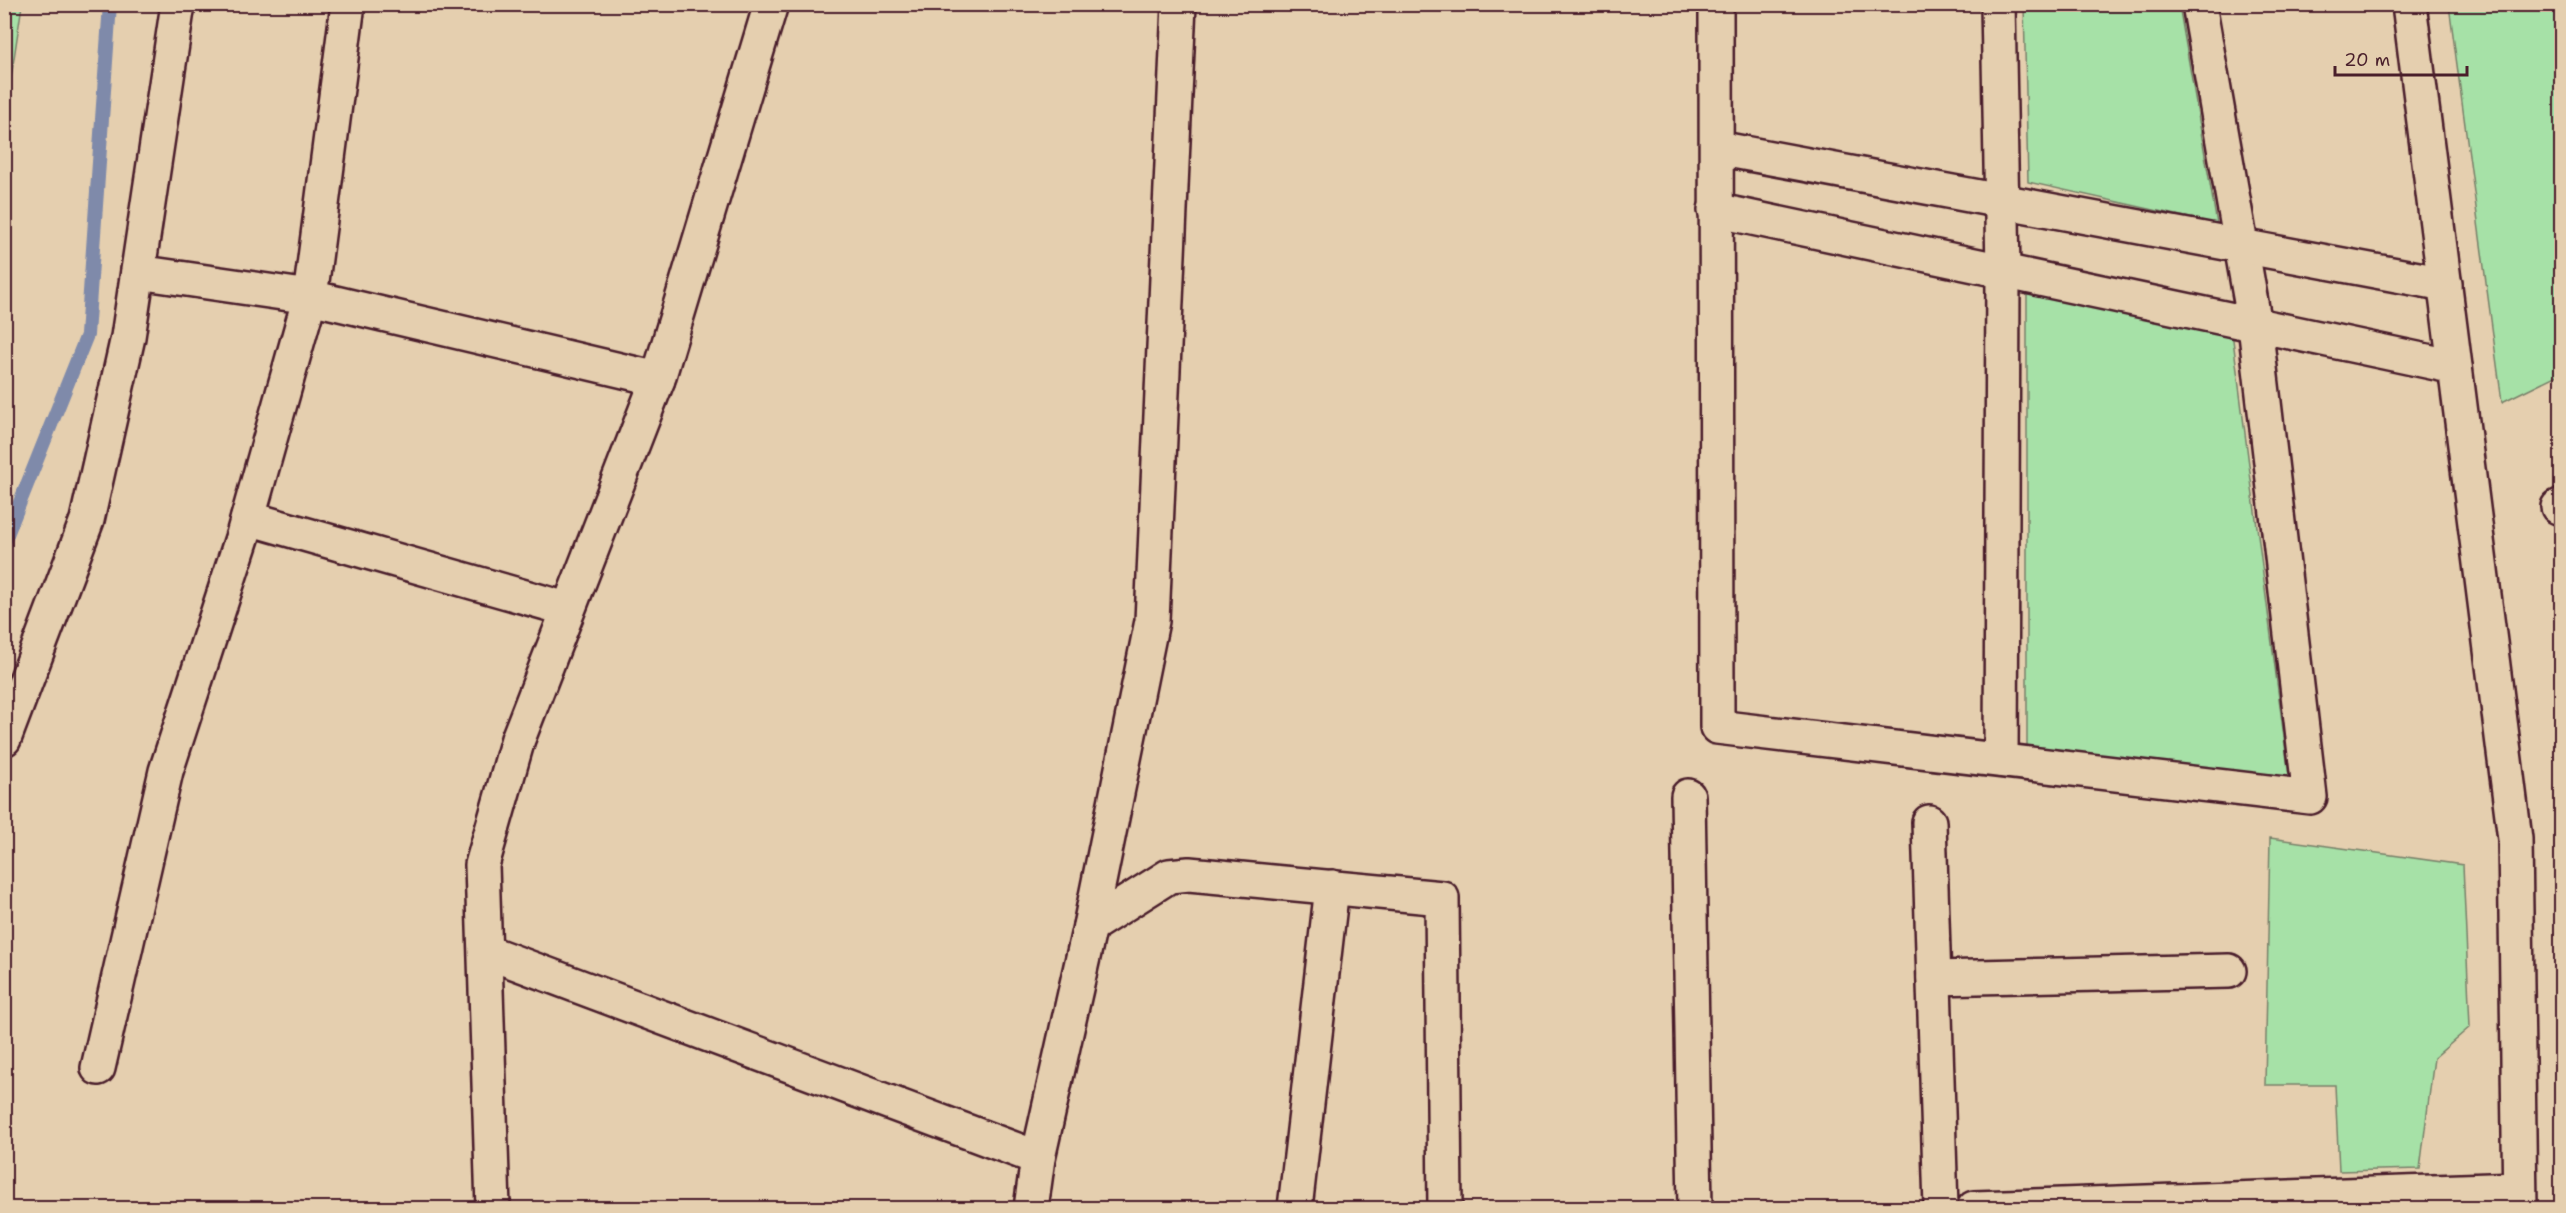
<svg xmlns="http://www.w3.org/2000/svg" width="2566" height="1213" font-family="'Shantell Sans',sans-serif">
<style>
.green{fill:#a6e1a7;stroke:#788069;stroke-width:1.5}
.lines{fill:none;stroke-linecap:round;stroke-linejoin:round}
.stream{stroke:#7f8aaa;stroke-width:14}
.minor-casing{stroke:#4a1f2b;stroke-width:38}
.minor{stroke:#e5cfaf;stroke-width:33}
</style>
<rect width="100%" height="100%" fill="#e5cfaf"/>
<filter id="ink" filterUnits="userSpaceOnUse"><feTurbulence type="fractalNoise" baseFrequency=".0167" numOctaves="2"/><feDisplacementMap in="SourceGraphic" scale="12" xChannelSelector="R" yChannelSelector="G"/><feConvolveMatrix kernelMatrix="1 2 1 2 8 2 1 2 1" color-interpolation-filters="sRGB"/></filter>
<g filter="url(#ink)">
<!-- green -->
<g class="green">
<path d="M5,4l17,1 -17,113 -1,-113z"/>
<path d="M2024,5h155l38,219 -189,-42z"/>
<path d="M2449,5h112v368l-59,29z"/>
<path d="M2027,292l205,40 58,452 -263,-37z"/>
<path d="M2270,838l193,27 7,162 -36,31 -14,111 -81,2 -4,-86h-70z"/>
</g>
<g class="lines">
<!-- stream -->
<path class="stream" d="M4,542l83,-207 23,-331"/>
<defs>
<g id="minor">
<path d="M1716,4l1,723 593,70 -55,-472 -56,-321"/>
<path d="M1998,4l5,267 -2,489"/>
<path d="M2409,4l106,835 5,369"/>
<path d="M1717,148l728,136"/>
<path d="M1715,210l740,157"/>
<path d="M138,272l172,25 348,82"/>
<path d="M2558,507l4,-2"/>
<path d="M248,518l319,91"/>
<path d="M4,739l83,-219 41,-183 50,-333"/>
<path d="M1688,796l7,412"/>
<path d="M1929,822l12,386"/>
<path d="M1090,926l79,-50 20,-2 253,24 3,310"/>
<path d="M487,952l551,206"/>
<path d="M1934,978l295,-7"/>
<path d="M98,1068l68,-297 77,-236 67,-238 38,-293"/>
<path d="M493,1208l-11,-343 36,-126 140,-360 113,-375"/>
<path d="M1031,1208l7,-50 52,-232 62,-305 27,-617"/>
<path d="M1295,1208l37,-321"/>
<path d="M1974,1208l545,-19"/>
</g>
</defs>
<!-- minor casing -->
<use href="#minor" class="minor-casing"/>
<!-- minor -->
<use href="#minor" class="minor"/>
</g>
</g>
<!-- margin -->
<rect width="2566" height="1213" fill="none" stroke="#e5cfaf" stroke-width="24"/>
<rect x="12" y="12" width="2542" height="1189" fill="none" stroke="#4a1f2b" stroke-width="2" filter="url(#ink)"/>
<!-- scale -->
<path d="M2335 66v9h132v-9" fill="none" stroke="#4a1f2b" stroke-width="3"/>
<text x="2344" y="66" font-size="18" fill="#4a1f2b" stroke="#e5cfaf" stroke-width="4.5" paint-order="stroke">20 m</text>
</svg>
